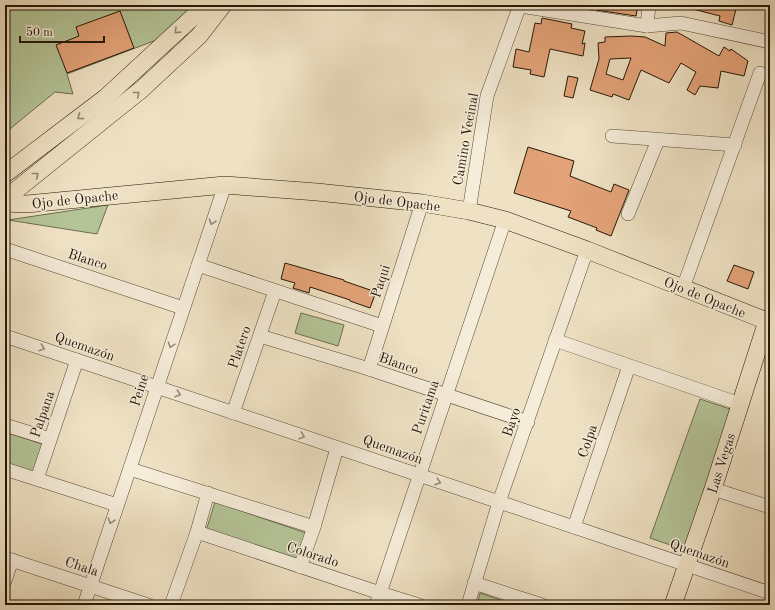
<svg xmlns="http://www.w3.org/2000/svg" width="775" height="610" font-family="'Old Standard TT',serif">
<style>
.green{fill:#b4c497;stroke:#6c6e4e}
.building{fill:#e4a378;stroke:#251705;fill-rule:evenodd}
.lines{fill:none;stroke-linecap:round;stroke-linejoin:round}
.minor-casing{stroke:#584a35;stroke-width:14}
.major-casing{stroke:#251705;stroke-width:18}
.minor{stroke:#f5ecd9;stroke-width:13}
.major{stroke:#efe2c4;stroke-width:17}
.oneway{stroke:#94876e}
.oneway2{stroke:#978c7a}
.labels{text-anchor:middle;stroke-width:3;stroke-linejoin:round;paint-order:stroke}
.street-label{font-size:14px;fill:#251705;stroke:#f5ecd9}
</style>
<rect width="100%" height="100%" fill="#efe2c4"/>
<filter id="stains"><feTurbulence type="fractalNoise" baseFrequency=".005" numOctaves="4"/><feColorMatrix values="0 0 0 0 .2 0 0 0 0 .09 0 0 0 0 .02 0 0 0 .5 -.17"/></filter>
<radialGradient id="worn" r=".72"><stop offset=".6" stop-color="#630" stop-opacity="0"/><stop offset="1" stop-color="#630" stop-opacity=".3"/></radialGradient>
<!-- green -->
<g class="green">
<path d="M5,5h191l-37,34 -92,35 6,20 -18,-2 -50,41z"/>
<path d="M108,205l-11,29 -89,-14z"/>
<path d="M301,313l43,12 -6,21 -43,-13z"/>
<path d="M700,399l33,11 -48,140 -35,-12z"/>
<path d="M5,432l40,13 -11,31 -29,-10z"/>
<path d="M215,502l91,31 -9,29 -91,-31z"/>
<path d="M480,593l35,12h-38z"/>
</g>
<!-- building -->
<g class="building">
<path d="M597,5h41l-2,11 -40,-6z"/>
<path d="M689,5h48l-5,20 -13,-4 1,-5 -31,-8z"/>
<path d="M120,11l14,37 -67,25 -11,-28 23,-9 -3,-9z"/>
<path d="M542,18l30,6 -1,4 14,3 -3,13 3,-1 -2,13 -33,-7 -6,28 -14,-3 1,-4 -18,-3 3,-18 13,3 6,-29 6,1z"/>
<path d="M677,32l42,24 5,-9 6,4 1,-2 17,12 -4,15 -23,-5 -3,17 -18,-2 -5,9 -8,-5 9,-18 -15,-9 -12,20 -28,-13 -12,30 -16,-6 -1,3 -22,-7 9,-31 -1,-16 7,-1v-5l26,-1 14,1 20,9 1,-13zM631,58l-8,22 -17,-6 4,-15z"/>
<path d="M568,76l10,2 -5,20 -9,-2z"/>
<path d="M528,147l46,14 -4,15 41,16 3,-8 15,6 -18,46 -15,-6 1,-2 -29,-11 3,-6 -57,-18z"/>
<path d="M285,263l59,17v1l32,11 -6,16 -20,-7v-1l-40,-13 -1,6 -16,-5 2,-5 -14,-4z"/>
<path d="M734,265l20,7 -6,17 -21,-8z"/>
</g>
<g class="lines">
<defs>
<g id="minor">
<path d="M520,6l127,20 34,-3 89,19"/>
<path d="M647,26l2,-21"/>
<path d="M612,136l123,9"/>
<path d="M469,211l18,-115 33,-91"/>
<path d="M628,214l30,-74"/>
<path d="M5,249l178,59"/>
<path d="M198,265l184,61"/>
<path d="M683,288l77,-215"/>
<path d="M5,336l765,257"/>
<path d="M260,336l109,33 159,53"/>
<path d="M555,340l185,64"/>
<path d="M369,369l53,-166"/>
<path d="M233,413l42,-122"/>
<path d="M5,425l45,14"/>
<path d="M5,469l112,36"/>
<path d="M130,469l184,58"/>
<path d="M37,479l40,-119"/>
<path d="M713,489l57,18"/>
<path d="M574,527l55,-161"/>
<path d="M197,532l183,61 39,12"/>
<path d="M5,558l143,47"/>
<path d="M300,567l14,-40 23,-79"/>
<path d="M5,581l7,-21"/>
<path d="M474,583l68,22"/>
<path d="M84,605l141,-420"/>
<path d="M171,605l26,-73 11,-39"/>
<path d="M376,605l129,-385"/>
<path d="M468,605l31,-103 88,-252"/>
</g>
<g id="major">
<path d="M5,174l100,-76 101,-93"/>
<path d="M5,199l137,-110 57,-53 24,-31"/>
<path d="M5,203l22,1 198,-19 92,7 105,11 47,8 36,9 82,30 180,71 -54,168 -40,116"/>
</g>
</defs>
<!-- minor casing -->
<use href="#minor" class="minor-casing"/>
<!-- major casing -->
<use href="#major" class="major-casing"/>
<!-- minor -->
<use href="#minor" class="minor"/>
<!-- major -->
<use href="#major" class="major"/>
</g>
<!-- one-way arrows -->
<defs><path id="oneway-chevron" d="M-2-3.5L2.5 0L-2 3.5" fill="none" stroke-width="1.6" stroke-linecap="round" stroke-linejoin="round"/></defs>
<g class="oneway">
<use href="#oneway-chevron" transform="translate(177 31) rotate(136)"/>
<use href="#oneway-chevron" transform="translate(137 94) rotate(-39)"/>
<use href="#oneway-chevron" transform="translate(80 117) rotate(143)"/>
<use href="#oneway-chevron" transform="translate(36 175) rotate(-39)"/>
</g>
<g class="oneway2">
<use href="#oneway-chevron" transform="translate(212 222) rotate(109)"/>
<use href="#oneway-chevron" transform="translate(171 345) rotate(108)"/>
<use href="#oneway-chevron" transform="translate(42 348) rotate(19)"/>
<use href="#oneway-chevron" transform="translate(178 394) rotate(19)"/>
<use href="#oneway-chevron" transform="translate(302 436) rotate(19)"/>
<use href="#oneway-chevron" transform="translate(438 482) rotate(19)"/>
<use href="#oneway-chevron" transform="translate(111 521) rotate(108)"/>
</g>
<g class="labels">
<!-- street labels -->
<g class="street-label">
<text transform="translate(465 139) rotate(-80)" y="5">Camino Vecinal</text>
<text transform="translate(75 199) rotate(-6)" y="5">Ojo de Opache</text>
<text transform="translate(397 201) rotate(7)" y="5">Ojo de Opache</text>
<text transform="translate(88 259) rotate(18)" y="5">Blanco</text>
<text transform="translate(380 281) rotate(-72)" y="5">Paqui</text>
<text transform="translate(705 297) rotate(22)" y="5">Ojo de Opache</text>
<text transform="translate(85 346) rotate(19)" y="5">Quemazón</text>
<text transform="translate(239 347) rotate(-71)" y="5">Platero</text>
<text transform="translate(399 363) rotate(19)" y="5">Blanco</text>
<text transform="translate(139 390) rotate(-72)" y="5">Peine</text>
<text transform="translate(425 407) rotate(-71)" y="5">Puritama</text>
<text transform="translate(42 414) rotate(-71)" y="5">Palpana</text>
<text transform="translate(511 422) rotate(-71)" y="5">Bayo</text>
<text transform="translate(587 441) rotate(-71)" y="5">Colpa</text>
<text transform="translate(393 449) rotate(19)" y="5">Quemazón</text>
<text transform="translate(721 463) rotate(-72)" y="5">Las Vegas</text>
<text transform="translate(700 553) rotate(19)" y="5">Quemazón</text>
<text transform="translate(313 554) rotate(18)" y="5">Colorado</text>
<text transform="translate(82 566) rotate(18)" y="5">Chala</text>
</g>
</g>
<!-- margin -->
<rect width="775" height="610" fill="none" stroke="#efe2c4" stroke-width="20"/>
<rect x="6" y="6" width="763" height="598" fill="none" stroke="#251705" stroke-width="2"/>
<rect x="10" y="10" width="755" height="590" fill="none" stroke="#251705"/>
<!-- scale -->
<path d="M20 36v6h84v-6" fill="none" stroke="#251705" stroke-width="2"/>
<text x="26" y="36" font-size="12" fill="#251705" stroke="#f5ecd9" stroke-width="3" paint-order="stroke">50 m</text>
<rect width="100%" height="100%" filter="url(#stains)"/>
<rect width="100%" height="100%" fill="url(#worn)"/>
</svg>
